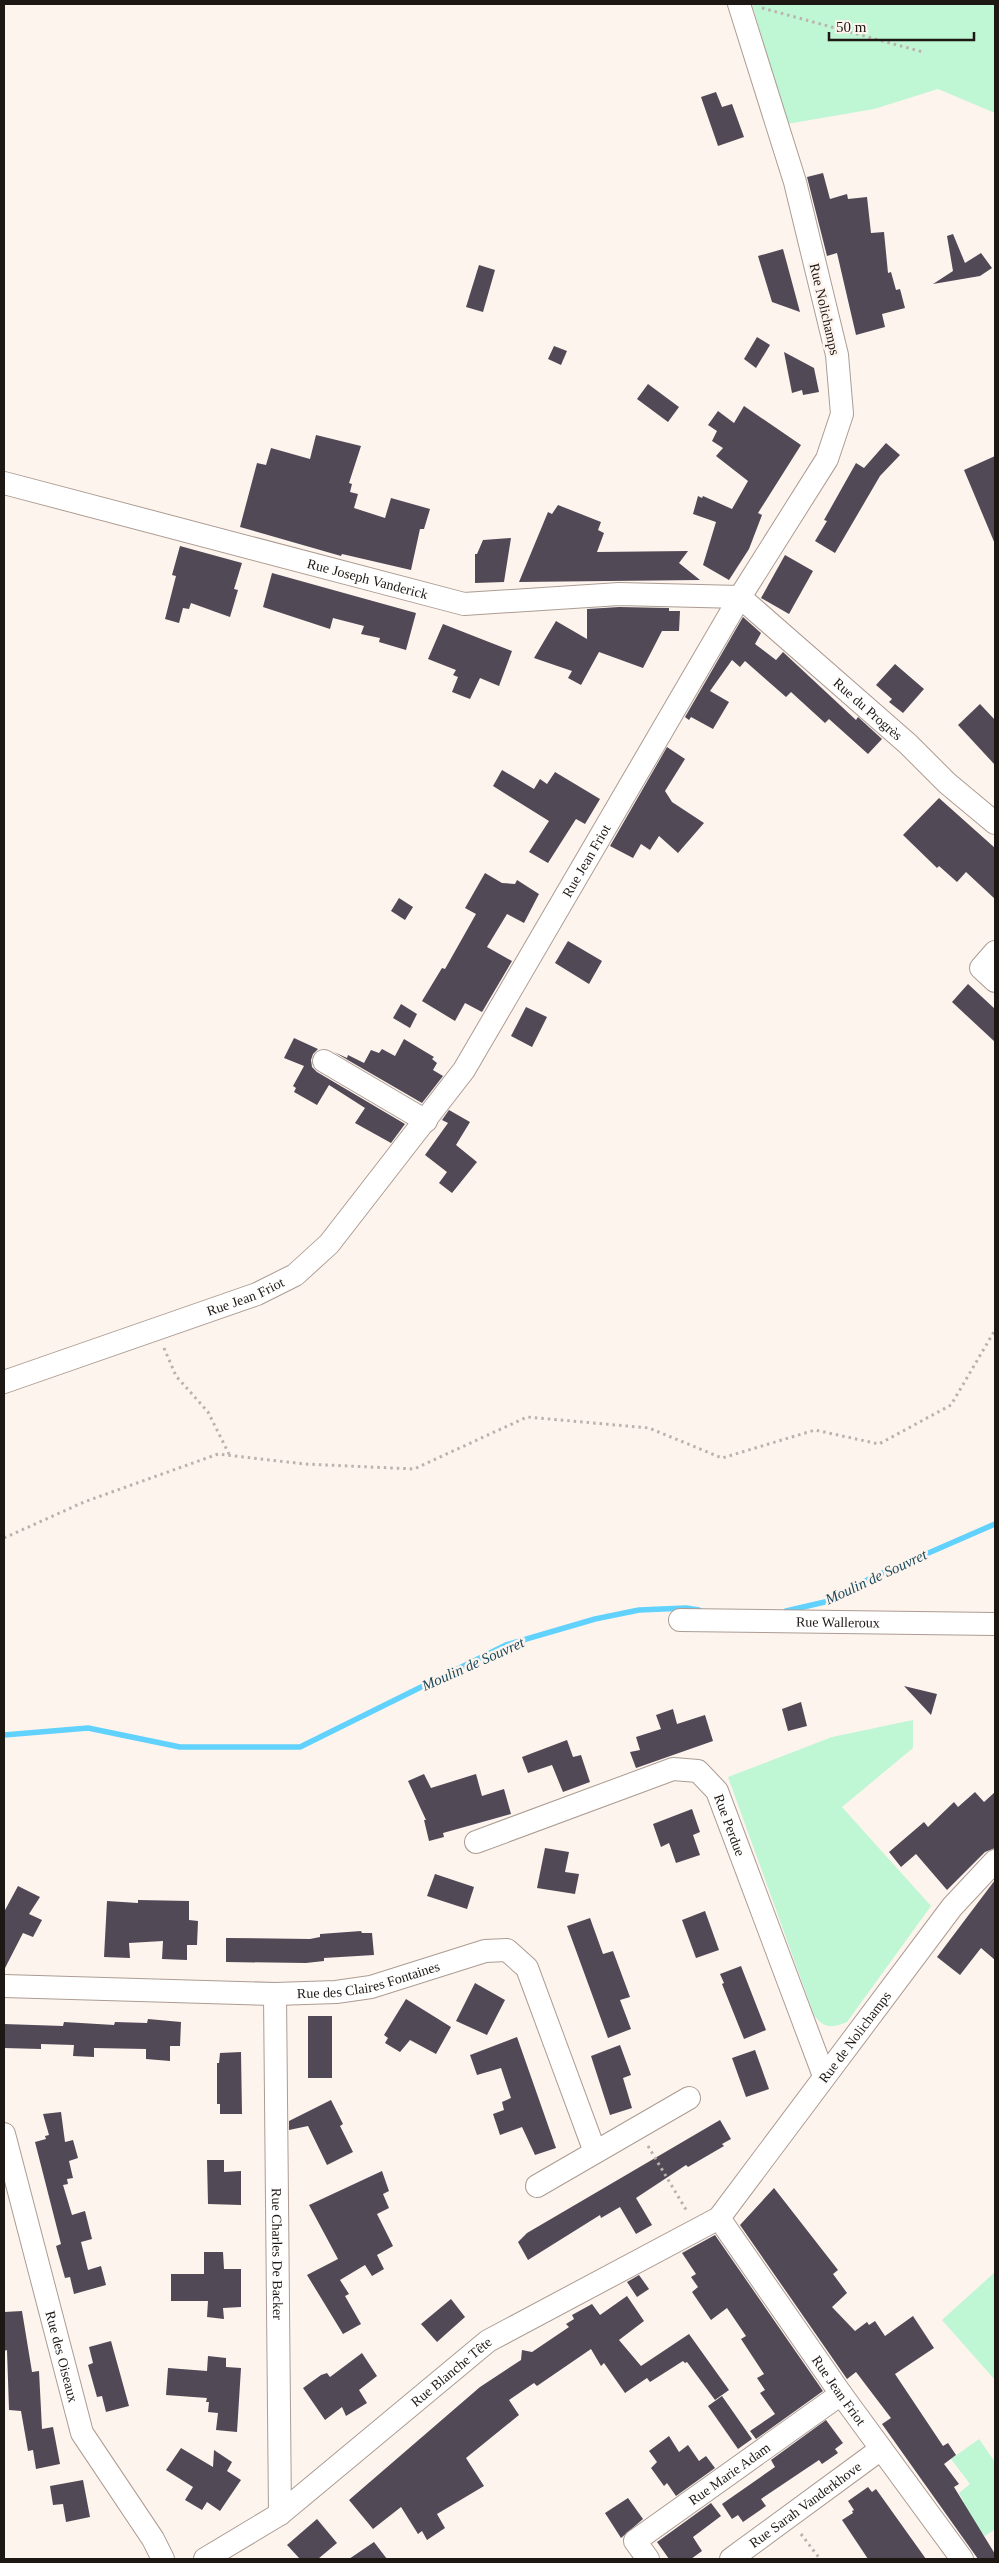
<svg xmlns="http://www.w3.org/2000/svg" width="999" height="2563" font-family="Georgia,serif">
<style>
.green{fill:#bff6d4}
.lines{fill:none;stroke-linecap:round;stroke-linejoin:round}
.stream{stroke:#60d2fd;stroke-width:5.5}
.building{fill:#514956}
.minor-casing{stroke:#ac9c92;stroke-width:24}
.path{stroke:#bbb2ad;stroke-width:3;stroke-dasharray:2.5 4;stroke-linecap:butt}
.minor{stroke:#fff;stroke-width:22}
.labels{text-anchor:middle;stroke-width:5;stroke-linejoin:round;paint-order:stroke}
.street-label{font-size:14px;fill:#1e1815;stroke:#fef4ee}
.water-label{font-size:15px;font-style:italic;fill:#194a5c;stroke:#fef4ee}
</style>
<rect width="100%" height="100%" fill="#fef4ee"/>
<!-- green -->
<g class="green">
<path d="M752,4h243v109l-57,-24 -64,20 -87,15z"/>
<path d="M913,1720v28l-71,59 89,99 -84,116c-15,6 -23,7 -33,-7l-86,-238 104,-40z"/>
<path d="M995,2272v108l-53,-60z"/>
<path d="M979,2439l16,23v67l-10,7 -8,-9 -30,-12 17,-13 -5,-9 11,-9 -19,-25z"/>
</g>
<g class="lines">
<!-- stream -->
<g class="stream">
<path d="M786,1611l43,-10 42,-23 124,-54"/>
<path d="M4,1735l84,-7 92,19h120l206,-102 89,-26 44,-9 47,-2 13,2"/>
</g>
</g>
<!-- building -->
<g class="building">
<path d="M716,92l6,15 10,-3 12,33 -26,9 -17,-49z"/>
<path d="M823,173l7,26 17,-5 1,5 19,-2 4,36 13,-1 4,41 3,-1 5,18 4,-1 5,19 -23,6 3,13 -29,8 -19,-82 -10,3 -20,-79z"/>
<path d="M953,234l12,29 16,-10 11,15 -12,8 -47,8 20,-13 -6,-35z"/>
<path d="M783,249l3,11 14,52 -28,-10 -14,-46z"/>
<path d="M479,265l16,5 -12,42 -17,-5z"/>
<path d="M757,337l13,8 -14,23 -12,-9z"/>
<path d="M554,346l13,5 -6,14 -13,-6z"/>
<path d="M784,352l30,16 5,24 -16,3 -1,-5 -10,3z"/>
<path d="M648,384l31,23 -11,15 -31,-23z"/>
<path d="M744,406l57,39 -43,68 4,2 -13,34 -20,31 -26,-15 13,-43 -23,-8 5,-18 4,2 1,-2 29,13 16,-28 -32,-25 7,-8 -11,-7 5,-10 -9,-6 10,-14 16,12z"/>
<path d="M316,435l45,11 -12,37 3,1 -2,8 8,2 -4,14 31,10 6,-20 39,11 -6,20h-4l-9,41 -69,-16 -1,2 -101,-29 17,-64 9,2 5,-17 39,11z"/>
<path d="M886,443l14,12 -20,21 -45,77 -20,-12 12,-20 -3,-1 32,-57 8,5z"/>
<path d="M995,456v88l-31,-74z"/>
<path d="M558,505l43,17 -3,8 6,3 -7,19 91,-1 -9,12 21,17 -181,2 29,-70 4,2z"/>
<path d="M511,538l-7,44 -29,1v-29h2l6,-14z"/>
<path d="M180,546l62,17 -8,26 4,1 -8,27 -39,-14 -2,6 -6,-1 -4,15 -14,-4 11,-43 -4,-1z"/>
<path d="M785,555l28,16 -24,43 -28,-16z"/>
<path d="M272,573l144,40 -10,37 -27,-8 1,-4 -19,-4 3,-8 -31,-8 -3,11 -67,-22z"/>
<path d="M619,607l50,1v3h11l-1,20h-17l-19,37 -44,-16 -18,33 -13,-7 4,-7 -38,-13 22,-37 31,18v-30z"/>
<path d="M743,617l18,16 -6,11 21,16 7,-8 73,68 2,-3 24,22 -14,15 -39,-35 -4,4 -34,-31 -5,5 -41,-36 -5,6 -8,-7 -22,31 19,11 -16,27 -22,-12 -2,3 -4,-3z"/>
<path d="M443,624l69,27 -13,35 -19,-8 -10,21 -18,-7 6,-15 -5,-2 3,-5 -28,-11z"/>
<path d="M895,664l29,25 -21,24 -14,-11 3,-3 -16,-14z"/>
<path d="M980,704l15,16v45l-37,-40z"/>
<path d="M667,747l18,12 -20,32 7,11 32,21 -26,30 -19,-17 -9,14 -9,-6 -8,14 -23,-12z"/>
<path d="M502,770l32,19 6,-10 7,5 8,-12 45,27 -15,25 -9,-5 -28,44 -19,-11 20,-31 -56,-35z"/>
<path d="M939,798l56,50v51l-29,-27 -9,10 -18,-16 -2,2 -34,-33z"/>
<path d="M485,873l17,10 13,1 2,-4 22,14 -15,29 -17,-9 -20,33 25,14 -30,51 -17,-9 -10,18 -33,-20 20,-33 3,1 31,-55 -11,-6z"/>
<path d="M399,898l14,9 -8,13 -14,-9z"/>
<path d="M568,941l34,20 -13,23 -34,-21z"/>
<path d="M968,984l27,25v33l-43,-40z"/>
<path d="M401,1004l16,10 -7,14 -17,-10z"/>
<path d="M526,1007l21,10 -15,30 -21,-11z"/>
<path d="M294,1038l24,11 -5,5 -2,6 1,7 5,5 88,52 -14,19 -36,-20 10,-15 -36,-23 -12,20 -23,-13 2,-4 -3,-2 11,-20 -20,-8z"/>
<path d="M404,1039l30,18 -2,2 5,4 -4,7 10,6 -21,27 -88,-51 13,6 1,-3 16,8 7,-13 8,3 3,-4 13,7z"/>
<path d="M449,1110l21,12 -14,23 21,17 -25,31 -13,-10 8,-11 -22,-17 23,-32 -6,-3z"/>
<path d="M904,1686l33,8 -6,21z"/>
<path d="M801,1702l6,24 -19,5 -6,-22z"/>
<path d="M673,1709l4,15 28,-9 8,26 -77,27 -6,-16 10,-2 -4,-13 25,-8 -5,-14z"/>
<path d="M567,1740l6,17 8,-2 9,27 -27,10 -11,-27 -24,8 -6,-16z"/>
<path d="M424,1774l7,14 45,-14 6,22 22,-7 7,25 -68,19 1,4 -15,4 -5,-21h2l-18,-39z"/>
<path d="M975,1792l9,10 11,-10v56l-10,4 -38,38 -31,-36 -15,13 -12,-15 35,-30 4,5 26,-25 4,5z"/>
<path d="M692,1809l8,23 -7,3 7,20 -24,8 -7,-20 -8,4 -8,-23z"/>
<path d="M545,1848l24,4 -4,20 14,2 -4,20 -38,-6z"/>
<path d="M435,1874l39,13 -7,22 -40,-13z"/>
<path d="M995,1880v80l-14,-12 -21,27 -23,-18z"/>
<path d="M18,1886l22,11 -11,17 13,6 -9,17 -10,-4 -19,37v-58z"/>
<path d="M138,1900l51,1v19l9,1 -1,24h-10v15l-25,-1 1,-18 -34,2 1,15 -26,-1 3,-56 31,2z"/>
<path d="M705,1911l14,39 -23,8 -14,-38z"/>
<path d="M590,1918l13,36 10,-3 17,46 -10,3 11,29 -23,9 -41,-112z"/>
<path d="M361,1931l1,2h10l2,22 -50,3v3l-18,2 -80,-1v-24l84,1 10,-2v-3z"/>
<path d="M741,1966l25,64 -22,9 -22,-55 2,-1 -4,-9z"/>
<path d="M475,1983l30,17 -18,35 -31,-14z"/>
<path d="M406,1999l45,28 -15,27 -26,-14 -10,12 -15,-9 3,-5 -4,-3z"/>
<rect x="308" y="2016" width="24" height="62"/>
<path d="M148,2019l33,3 -1,24h-10v15l-24,-2v-10l-52,-1v9l-21,-1 1,-11 -33,-1v5l-37,-1v-24l59,2 1,-4 50,3 1,-3 32,1z"/>
<path d="M517,2037l39,111 -21,7 -13,-28 -22,8 -7,-21 11,-4 -2,-8 9,-4 -10,-30 -24,7 -7,-20z"/>
<path d="M620,2045l11,30 -8,3 9,30 -22,7 -19,-59z"/>
<path d="M755,2050l14,39 -23,8 -14,-39z"/>
<path d="M241,2052l1,62h-22v-10h-3v-41h2l1,-10z"/>
<path d="M331,2100l12,24 -3,2 13,26 -26,13 -19,-39 -19,4v-9z"/>
<path d="M61,2112l4,30 8,-2 5,18 -9,3 4,17 -6,1 1,5 -5,1 9,30 13,-4 7,28 -11,3 7,28 13,-4 5,19 -32,9 -4,-17 -5,1 -9,-32 5,-2 -26,-102 11,-3 -1,-3 4,-1 -6,-21z"/>
<path d="M720,2120l11,19 -9,5 2,2 -36,21 -2,-2 -50,33 16,27 -16,9 -16,-27 -19,11 -1,-3 -72,45 -10,-18 9,-9z"/>
<path d="M207,2160h17v12l17,-1v34l-33,-1z"/>
<path d="M382,2171l7,20 -6,3 6,14 -12,6 16,32 -16,9 7,14 -12,7 -7,-11 -25,15 9,14 -4,2 16,28 -18,10 -36,-59 31,-16 -29,-54z"/>
<path d="M774,2188l64,82 -5,4 14,19 -15,14 23,24 12,-9 2,3 6,-4 10,15 28,-20 21,32 -39,26 48,72 5,-3 8,12 -12,9 15,20 -5,3 41,67v5h-17l-96,-135 9,-6 -35,-46 -9,7 -107,-154z"/>
<path d="M715,2235l108,156 -67,48 -6,-8 25,-17 -15,-21 5,-3 -8,-12 7,-4 -23,-35 5,-3 -19,-28 -16,12 -19,-28 6,-5 -7,-10 5,-3 -14,-21z"/>
<path d="M204,2252h19l1,17h17v38l-18,1 1,11 -17,-2 1,-16h-37v-27h33z"/>
<path d="M639,2275l10,14 -12,8 -10,-15z"/>
<path d="M627,2296l17,25 -25,19 22,26 48,-32 40,56 -14,10 -28,-38 -2,1 -2,-2 -33,21 -3,-4 -22,15 -21,-30 -3,3 -10,-17 -54,37 -3,-3 -25,17 10,15 -53,43 18,28 -47,28 8,14 -18,12 -5,-9 -4,3 -17,-27 -28,22 -24,-29 131,-113 41,-27 1,-10 10,2 37,-25 -3,-3 8,-5 -2,-4 20,-11 8,11z"/>
<path d="M451,2299l14,18 -28,25 -16,-18z"/>
<path d="M22,2311l10,61 7,-1 3,58 11,-2 7,37 -24,5 -3,-19 -5,1 -7,-40 -12,-1 -2,-60 -3,1v-39z"/>
<path d="M111,2341l18,65 -23,6 -4,-16 -5,1 -9,-32 5,-2 -4,-16z"/>
<path d="M362,2353l15,23 -18,14 8,13 -21,13 -4,-9 -17,13 -22,-32 18,-13 6,-2 3,4z"/>
<path d="M208,2356l18,2v9l15,1 -4,64 -21,-2 2,-17 -10,-1 1,-10h-3l1,-4 -41,-3 2,-27 39,3z"/>
<path d="M722,2396l30,43 -14,10 -30,-43z"/>
<path d="M826,2420l17,23 -8,6 3,4 -16,11 -3,-4 -58,39 5,7 -23,16 -5,-7 -6,4 -10,-15 53,-37 -4,-7z"/>
<path d="M669,2436l10,16 9,-7 11,16 7,-5 9,12 -39,28 -9,-13 -3,3 -13,-18 6,-6 -8,-11z"/>
<path d="M181,2448l32,19 1,-17 18,12 -5,9 14,9 -21,31 -13,-9 -5,8 -17,-10 8,-13 -27,-17z"/>
<path d="M83,2480l7,37 -24,5 -3,-18 -10,1 -3,-19z"/>
<path d="M868,2487l4,5 4,-3 50,70h-58l-26,-39 11,-7 -1,-2 2,-1 -6,-9z"/>
<path d="M628,2498l15,21 -22,19 -16,-25z"/>
<path d="M711,2503l10,13 -28,21 9,14 -11,8h-22l-12,-17z"/>
<path d="M317,2519l20,24 -19,16h-18l-13,-14z"/>
<path d="M374,2542l13,17h-38z"/>
</g>
<g class="lines">
<defs>
<g id="minor">
<path id="s1" d="M4,483l460,121 155,-10 121,3"/>
<path id="s2" d="M740,597l168,147 39,39 48,40"/>
<path d="M995,952l-14,16 14,13"/>
<path d="M324,1061l102,60"/>
<path id="s3" d="M4,1382l253,-88 38,-19 34,-31 135,-174 276,-473 87,-138 15,-45 -5,-59 -42,-173 -56,-178"/>
<path id="s4" d="M680,1620l315,4"/>
<path id="s5" d="M476,1842l197,-73 25,2 19,20 107,285"/>
<path id="s6" d="M4,1986l271,8 61,-2 35,-5 114,-36 22,-1 20,18 68,184"/>
<path id="s7" d="M275,1994l5,520"/>
<path id="s8" d="M4,2134l78,299 71,106 10,20"/>
<path d="M537,2186l152,-88"/>
<path id="s9" d="M719,2218l122,176 121,165"/>
<path id="s10" d="M205,2559l75,-45 208,-173 231,-123 233,-311 43,-46"/>
<path id="s11" d="M648,2559l-13,-18 206,-147"/>
<path id="s12" d="M731,2559l150,-110"/>
</g>
</defs>
<!-- minor casing -->
<use href="#minor" class="minor-casing"/>
<!-- path -->
<g class="path">
<path d="M762,8l161,44"/>
<path d="M164,1348l12,28 32,36 21,42"/>
<path d="M4,1538l80,-36 134,-48 87,10 109,5 113,-52 122,11 73,30 93,-28 64,14 72,-39 44,-75"/>
<path d="M648,2146l40,67"/>
<path d="M801,2534l19,25"/>
</g>
<!-- minor -->
<use href="#minor" class="minor"/>
</g>
<g class="labels">
<!-- street labels -->
<g class="street-label">
<text transform="translate(825 309) rotate(77)" y="5">Rue Nolichamps</text>
<text dy="5" stroke="none"><textPath href="#s1" startOffset="376">Rue Joseph Vanderick</textPath></text>
<text dy="5" stroke="none"><textPath href="#s2" startOffset="170">Rue du Progrès</textPath></text>
<text dy="5" stroke="none"><textPath href="#s3" startOffset="819">Rue Jean Friot</textPath></text>
<text dy="5" stroke="none"><textPath href="#s3" startOffset="256">Rue Jean Friot</textPath></text>
<text dy="5" stroke="none"><textPath href="#s4" startOffset="158">Rue Walleroux</textPath></text>
<text dy="5" stroke="none"><textPath href="#s5" startOffset="299">Rue Perdue</textPath></text>
<text dy="5" stroke="none"><textPath href="#s6" startOffset="366">Rue des Claires Fontaines</textPath></text>
<text dy="5" stroke="none"><textPath href="#s10" startOffset="846">Rue de Nolichamps</textPath></text>
<text dy="5" stroke="none"><textPath href="#s7" startOffset="260">Rue Charles De Backer</textPath></text>
<text dy="5" stroke="none"><textPath href="#s8" startOffset="230">Rue des Oiseaux</textPath></text>
<text dy="5" stroke="none"><textPath href="#s10" startOffset="310">Rue Blanche Tête</textPath></text>
<text dy="5" stroke="none"><textPath href="#s9" startOffset="210">Rue Jean Friot</textPath></text>
<text dy="5" stroke="none"><textPath href="#s11" startOffset="138">Rue Marie Adam</textPath></text>
<text dy="5" stroke="none"><textPath href="#s12" startOffset="92">Rue Sarah Vanderkhove</textPath></text>
</g>
<!-- water labels -->
<g class="water-label">
<text transform="translate(876 1577) rotate(-25)" y="5">Moulin de Souvret</text>
<text transform="translate(473 1664) rotate(-24)" y="5">Moulin de Souvret</text>
</g>
</g>
<!-- border -->
<rect width="999" height="2563" fill="none" stroke="#1e1815" stroke-width="10"/>
<!-- scale -->
<path d="M829 32v8h145v-8" fill="none" stroke="#1e1815" stroke-width="2.5"/>
<text x="836" y="32" font-size="15" fill="#1e1815" stroke="#fef4ee" stroke-width="4" paint-order="stroke">50 m</text>
</svg>
